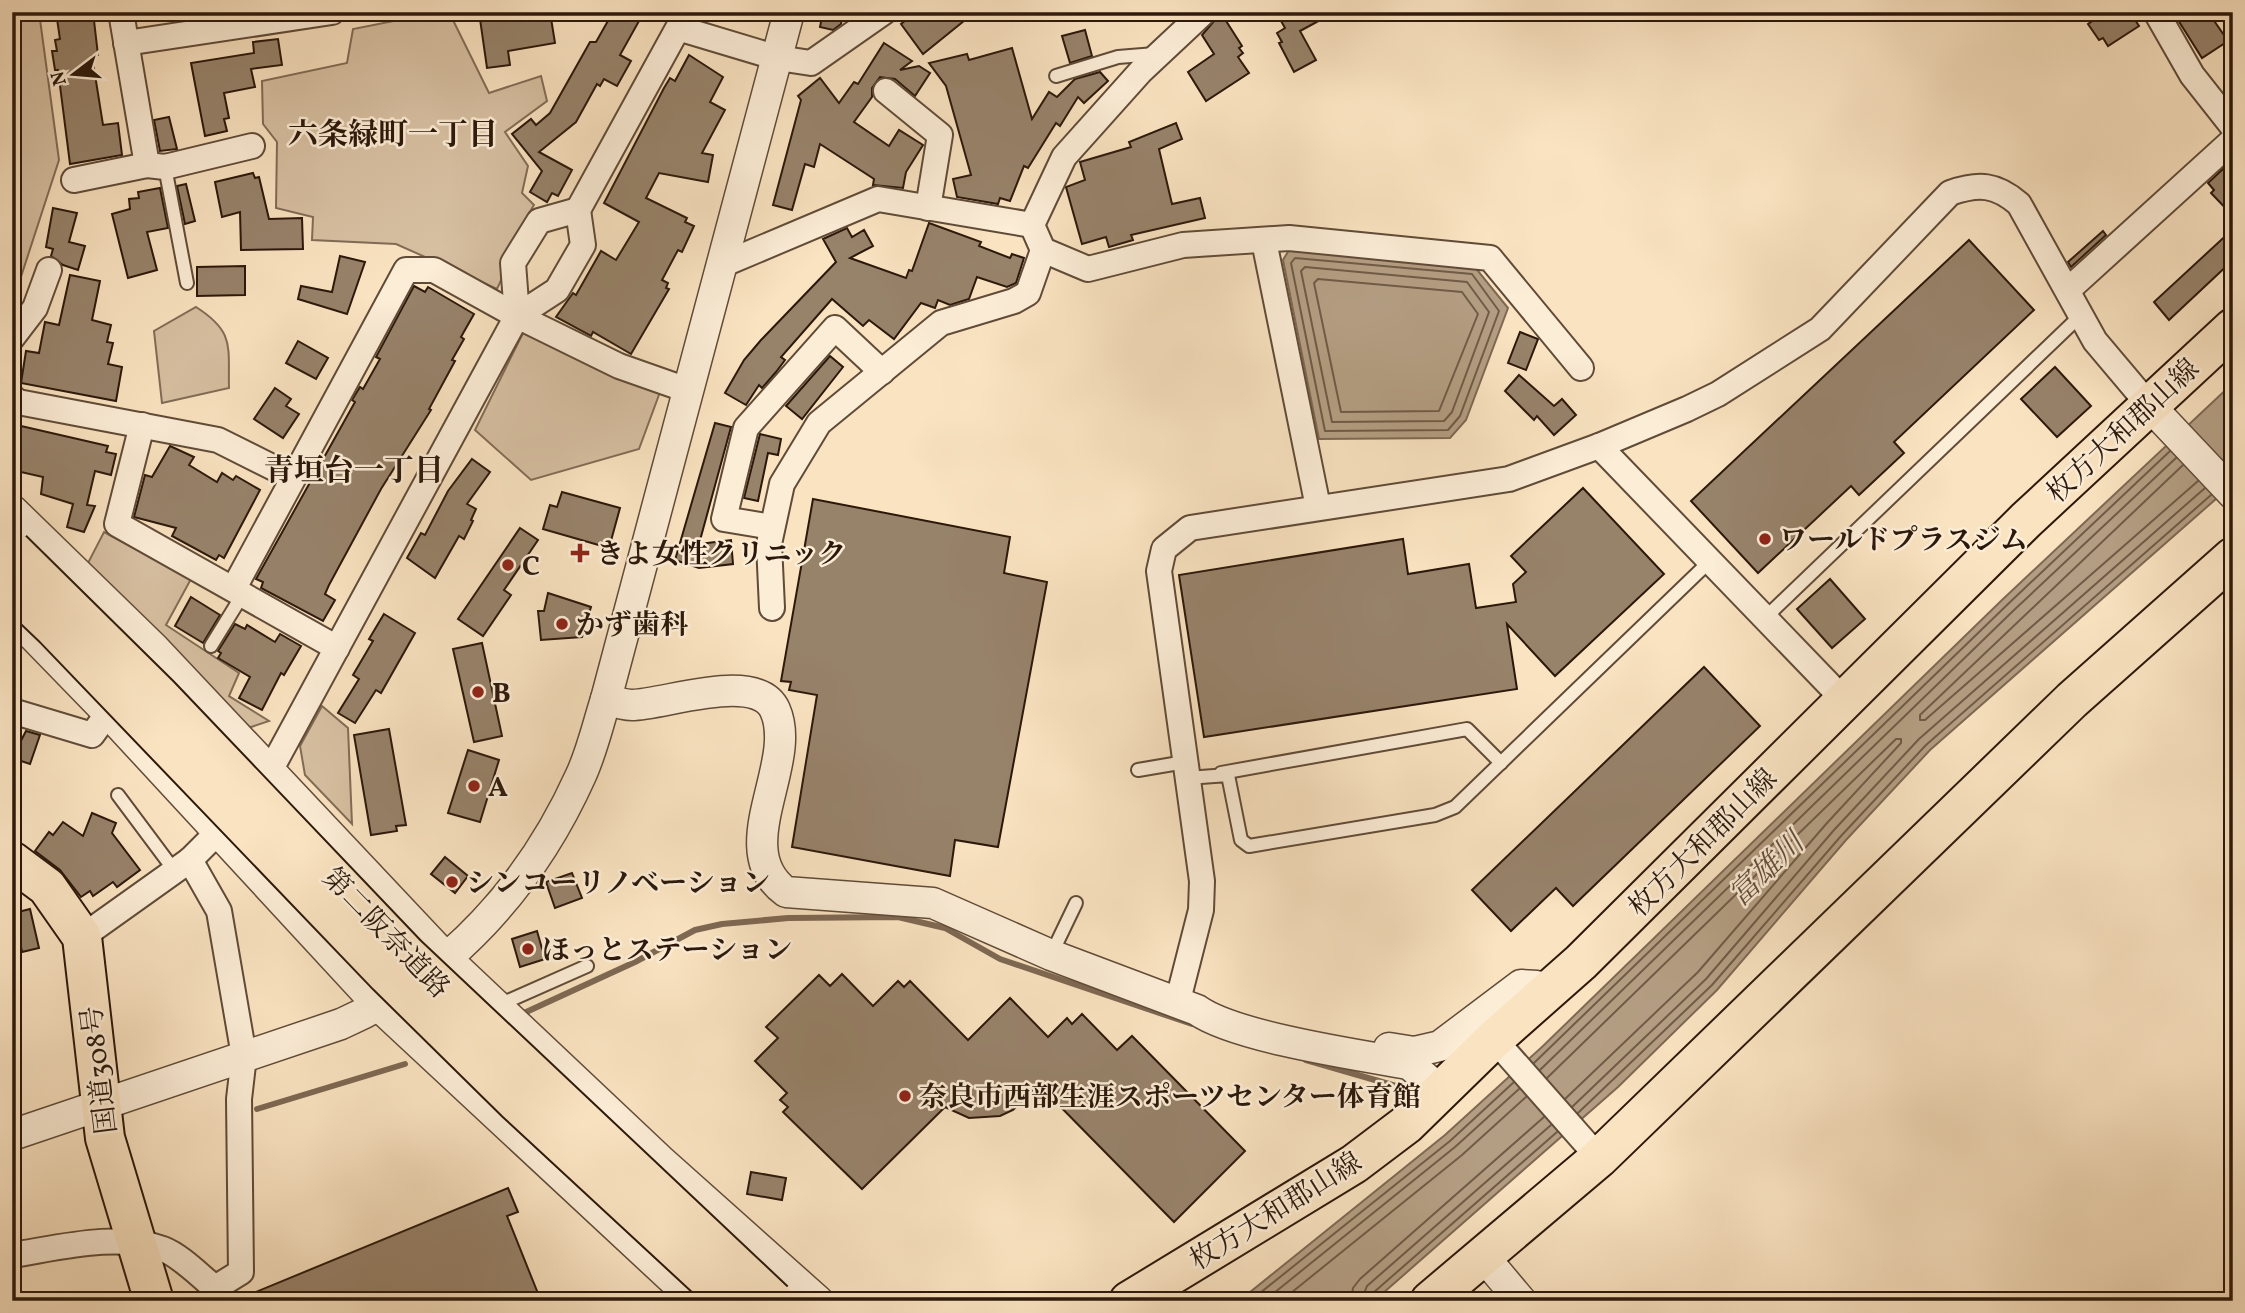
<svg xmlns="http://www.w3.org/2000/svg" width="2245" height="1313" font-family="Vollkorn,'Noto Serif JP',serif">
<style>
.green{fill:#d7c0a2;stroke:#826c56;stroke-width:2}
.water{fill:#b49e83;stroke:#7e6853;stroke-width:2}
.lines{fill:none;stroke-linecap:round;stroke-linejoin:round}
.shore{stroke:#705b47;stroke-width:2}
.stream{stroke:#7e6853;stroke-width:6}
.building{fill:#97826a;stroke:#2c180b;stroke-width:2}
.service-casing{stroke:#604b38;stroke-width:16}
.minor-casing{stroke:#604b38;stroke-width:28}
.tertiary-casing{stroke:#604b38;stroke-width:33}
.primary-casing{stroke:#2c180b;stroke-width:42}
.trunk-casing{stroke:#2c180b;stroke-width:42}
.service{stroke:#fcedd7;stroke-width:12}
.minor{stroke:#fcedd7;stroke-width:24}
.tertiary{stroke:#fcedd7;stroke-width:30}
.primary{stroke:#fae3c1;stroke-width:38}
.trunk{stroke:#fae3c1;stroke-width:38}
.motorway-bridge-casing{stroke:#2c180b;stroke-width:42;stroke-linecap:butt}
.motorway-bridge{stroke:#fae3c1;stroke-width:38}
.poi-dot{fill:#8f2418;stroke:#fcedd7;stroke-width:2.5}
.labels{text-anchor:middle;stroke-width:5;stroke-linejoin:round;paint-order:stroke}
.street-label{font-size:28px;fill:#2c180b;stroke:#fcedd7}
.poi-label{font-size:28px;font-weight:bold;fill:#2c180b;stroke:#fcedd7;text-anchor:start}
.neighbourhood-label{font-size:30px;font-weight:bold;fill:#2c180b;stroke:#fcedd7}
.water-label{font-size:30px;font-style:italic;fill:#624e3b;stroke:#fcedd7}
</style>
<rect width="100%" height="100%" fill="#fae3c1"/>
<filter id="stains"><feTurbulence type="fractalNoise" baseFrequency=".00286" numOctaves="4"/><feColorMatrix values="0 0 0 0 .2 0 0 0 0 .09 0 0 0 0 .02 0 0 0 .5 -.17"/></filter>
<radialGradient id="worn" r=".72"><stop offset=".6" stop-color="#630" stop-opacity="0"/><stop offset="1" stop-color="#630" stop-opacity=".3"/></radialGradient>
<!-- green -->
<g class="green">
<path d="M12,12h27l20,148 -42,129 -5,-3z"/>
<path d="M439,12h10l40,81 52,-17 6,25 -42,31 23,34 -6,27 12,12 -28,47 -3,24 -6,13 -101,-45 -84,-4 1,-23 -37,-9 1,-66 -14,-18 -1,-43 85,-18 6,-34z"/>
<path d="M196,307c39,25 32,39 33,81l-67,15 -8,-72z"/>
<path d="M525,329l135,63 -21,57 -108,31 -56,-50z"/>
<path d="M104,532l87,47 -25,46 73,48 -10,23 40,25 -21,7 -160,-165z"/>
<path d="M322,706l26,22 4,96 -47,-49 -5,-29z"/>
</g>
<!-- water -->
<g class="water">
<path d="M1289,250l185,16 34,42 -42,112 -16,18 -131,1 -36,-179z"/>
<path d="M2233,383v101l-303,266 -84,90 -129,150 -99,97 -244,214h-135l206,-166 98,-89 459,-446z"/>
</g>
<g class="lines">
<!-- shore -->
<g class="shore">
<path d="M1295,258l177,16 27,37 -39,105 -12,14 -123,1 -34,-168z"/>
<path d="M1305,267l162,15 22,30 -37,100 -8,9 -112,1 -31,-151z"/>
<path d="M1318,279l144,13 16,22 -39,97 -98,1 -27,-129z"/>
<path d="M2183,465l-263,250v5h5l273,-239"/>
<path d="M1534,1063l473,-458 163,-154"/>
<path d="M1540,1070l473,-459 163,-153"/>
<path d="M1547,1078l349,-339h5v4l-74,80 -129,149 -133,127"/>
<path d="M1572,1107l134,-128 128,-149 85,-91 286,-251"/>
<path d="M1578,1113l134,-128 129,-149 85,-91 285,-250"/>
<path d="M1250,1301l200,-160 64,-59"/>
<path d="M1264,1301l191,-154 64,-58"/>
<path d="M1281,1301l181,-146 64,-58"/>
<path d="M1351,1301l2,-13 7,-9 184,-162"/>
<path d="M1361,1301l6,-15 184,-161"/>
<path d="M1370,1301l3,-8 184,-161"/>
</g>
<!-- stream -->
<g class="stream">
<path d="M524,1013l111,-51 60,-32 27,-6 66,-6 110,-1 47,11 55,31 192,65"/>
<path d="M1306,1060l114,33"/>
<path d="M257,1109l148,-45"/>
</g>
</g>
<!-- building -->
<g class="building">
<path d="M56,12h37l5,43 -6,1 11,69 15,-2 4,32 -52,9 -12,-94h-3l-3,-19h5l-2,-11 5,-1z"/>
<path d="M479,12h71l5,31 -47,8 2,14 -23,3z"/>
<path d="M613,12h31l-24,43 11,6 -14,25 -13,-7 -4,7 -3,-2 -21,38 -37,30 33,18 -14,26 -6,-3 -5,9 -17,-10 12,-21 -30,-37 19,-15 5,6 14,-12 40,-71h6z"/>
<path d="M823,12h20l-2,12 -8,6 -13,-3z"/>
<path d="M916,12h59l-52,42 -22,-30z"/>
<path d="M1276,12h59l-35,19 16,29 -22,12 -15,-29 3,-1 -5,-9 8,-5z"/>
<path d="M2089,12h41l9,14 -31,20 -5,-8 -4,2 -11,-16 6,-4z"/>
<path d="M2173,12h35l20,29 -26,17z"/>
<path d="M1221,13l21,33 -3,2 4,5 -5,4 11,16 -43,28 -18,-29 26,-18 -12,-19z"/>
<path d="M1085,30l7,26 -22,7 -8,-27z"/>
<path d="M278,39l4,26 -31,4 4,18 -31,6 5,25 -5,1 3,12 -22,5 -14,-73 63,-10 -1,-11z"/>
<path d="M884,43l28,18 -12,9 19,-4 11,7 -15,23 -20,-17 -15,-2 -8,11v9l-18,25 35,24 10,-16 24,15 -17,27 -3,16 -30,-3 1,-6 -54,-35 -6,23 -9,-3 -13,46 -19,-5 28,-105 -3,-4 22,-18 19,25 15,-21 4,2z"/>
<path d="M1012,48l20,71 17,-27 8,5 18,-18 25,-7 8,9 -24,22 -6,-6 -18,29 -4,-3 -28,45 -4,-2 -14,35 -10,-3 -2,6 -41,-7 -4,-18 18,-4 -25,-89 -17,-23 38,-9 2,6z"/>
<path d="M689,55l34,22 -13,25 15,8 -23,43 11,2 -5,27 -49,-9 -13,25 41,20 -2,4 9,4 -12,26 -4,-2 -16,30 6,3 -2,5 3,1 -38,65 -38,-22 -2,4 -35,-19 17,-24 3,2 25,-44 15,9 23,-38 -35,-19 60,-115 6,-10 5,3z"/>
<path d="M169,117l8,32 -17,2 -6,-31z"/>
<path d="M1176,123l6,16 -23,10 13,55 28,-6 5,20 -74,17 2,5 -24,7 -3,-10 -24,7 -16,-57 19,-7 -5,-18 51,-15 -2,-5z"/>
<path d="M2224,168l9,9v39l-22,-23 3,-3 -6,-7z"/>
<path d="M253,173l2,5 4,-1 10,42 33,-1 1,31 -62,1 -1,-38 -18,5 -7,-35z"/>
<path d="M186,184l9,37 -10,3 -8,-38z"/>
<path d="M160,188l8,40 -21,4 10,38 -29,8 -16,-64 18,-5 -1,-10 10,-1 -1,-6z"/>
<path d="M53,208l24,5 -8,29 16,4 -7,24 -15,-5 -12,-9 2,-7 -7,-2z"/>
<path d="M929,223l52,19 -2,4 31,12 2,-4 12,4 -8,25 -9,4 -30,-10 -8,22 -19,6 -12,-5 -3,8 -14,-5 -27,36 -25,-19 -6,6 -31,-27 -51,58 4,3 -9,12 -14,16 -3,-3 -13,20 -21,-12 19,-33 17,-20 75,-78 -13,-23 24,-11 5,9 12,-7 9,16 -23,12 56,20 3,-8 3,1z"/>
<path d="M2233,229v31l-64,60 -15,-18z"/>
<path d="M2103,231l3,4 -35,32 -3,-5z"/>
<path d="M1969,240l65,70 -140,132 10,11 -45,42 -8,-9 -93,87 -67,-72z"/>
<path d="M340,256l25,6 -18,52 -49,-15 3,-13 31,6z"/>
<path d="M245,266v29l-48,1v-29z"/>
<path d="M70,275l30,6 -8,39 19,5 -4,17 6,1 -5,21 14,3 -6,34 -95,-18 5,-32 13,2 6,-31 14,3z"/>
<path d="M414,286l11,6 3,-5 46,27 -13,23 3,2 -12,21 3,1 -26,48 2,1 -50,79 -52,96 -4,9 10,6 -12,21 -62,-33 2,-6 -7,-3 99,-177 -3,-2 8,-13 3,2 17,-30 -4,-2z"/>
<path d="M1520,332l18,7 -12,31 -18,-7z"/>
<path d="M298,341l30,17 -12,21 -30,-16z"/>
<path d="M830,356l13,11 -41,52 -16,-13z"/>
<path d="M2055,367l36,39 -34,31 -36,-38z"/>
<path d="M1519,375l35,31 8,-7 14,16 -22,20 -17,-19 -3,4 -29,-29z"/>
<path d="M275,388l16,11 -5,7 13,8 -16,24 -29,-19z"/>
<path d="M715,423l16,4 -32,117 32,-4 2,24 -34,4 -24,-8z"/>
<path d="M21,426l87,20 -2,6 10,2 -5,21 -16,-4 -8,34 8,1 -11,26 -17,-5 6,-23 -32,-10 2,-17 -31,-7v-23l4,-15h4z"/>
<path d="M760,434l21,5 -3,16 -10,-2 -10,48 -14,-3z"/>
<path d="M170,446l24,11 -5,8 28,17 5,-9 11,7 3,-4 24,14 -36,68 -5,-3 -3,5 -44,-24 4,-8 -42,-11 11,-42 7,2z"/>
<path d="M472,459l18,13 -23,32 9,5 -5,11 2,1 -9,18 -5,-3 -24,42 -28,-20 14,-25 4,2 23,-44z"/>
<path d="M1583,488l81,86 -109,102 -48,-52 10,65 -313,48 -25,-162 224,-36 5,35 61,-10 7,44 40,-6 -3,-18 13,-12 -15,-16z"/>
<path d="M562,492l58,16 -11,40 -66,-19 7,-24 7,2z"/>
<path d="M813,499l197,38 -6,36 43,9 -49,265 -43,-7 -5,36 -158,-29 25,-152 -28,-5 2,-8 -10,-1z"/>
<path d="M520,528l18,12 -34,50 7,5 -28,41 -25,-17z"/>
<path d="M1830,579l35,40 -33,29 -35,-39z"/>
<path d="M548,593l43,14 -9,30 -41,3 -3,-29h6z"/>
<path d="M191,597l29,18 -17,28 -28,-17z"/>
<path d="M384,614l31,19 -34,60 -5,-3 -21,33 -17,-10 21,-34 -6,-4 20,-34 -4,-2z"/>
<path d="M235,624l10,5 2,-4 28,17 5,-8 21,12 -17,29 -3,-2 -19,37 -23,-12 11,-21 -32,-19 3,-5 -3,-2z"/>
<path d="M482,643l20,93 -28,6 -21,-93z"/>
<path d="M1704,667l56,59 -187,180 -17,-18 -45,43 -39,-41z"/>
<path d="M389,729l17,96 -10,1 1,5 -26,4 -17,-100z"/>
<path d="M26,731l14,4 -10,29 -18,-6z"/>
<path d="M468,750l31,10 -19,62 -32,-9z"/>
<path d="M92,813l24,10 -4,10 28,37 -23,17 -4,-5 -20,14 -3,-5 -9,6 -21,-27 -25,-19 14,-19 4,3 10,-13 20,14z"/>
<path d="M445,857l23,19 -13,17 -24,-19z"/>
<path d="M572,873l10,25 -27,10 -9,-26z"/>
<path d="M30,909l9,39 -17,4 -8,-39z"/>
<path d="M537,931l8,28 -25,8 -8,-28z"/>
<path d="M842,974l31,32 25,-25 6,6 6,-6 58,59 42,-42 38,39 19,-19 5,6 10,-10 35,36 15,-14 113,115 -71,71 -135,-137 -26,25 -13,6 -31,2 -24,-11 -83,82 -79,-77 5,-5 -8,-7 7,-7 -32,-32 23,-23 -12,-11 53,-52 11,11z"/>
<path d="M751,1172l35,6 -4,22 -35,-6z"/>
<path d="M508,1188l10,24 -11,4 34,85h-307z"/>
</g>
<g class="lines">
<defs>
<g id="service">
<path d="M1056,76l62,-19 37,-3"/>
<path d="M165,167l22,116"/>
<path d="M1765,618l315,-302"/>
<path d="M211,646l32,-52"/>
<path d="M1138,770l47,-8"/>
<path d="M1221,773l246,-44 34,34"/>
<path d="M1187,778l41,-3 13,65 8,6 186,-31 20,-8 255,-246"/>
<path d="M118,795l56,75"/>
<path d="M1051,955l25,-52"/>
<path d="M499,1005l88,-39"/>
</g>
<g id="minor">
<path d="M1204,12l-63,59 -77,86 -32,68 11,25 45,19 95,-24 106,-7 201,20 91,110"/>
<path d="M2156,12l36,63 41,52"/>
<path d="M126,43l206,-31"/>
<path d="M886,91l54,44 -12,73"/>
<path d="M147,165l18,2 87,-21"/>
<path d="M74,180l73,-15 -26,-153"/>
<path d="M578,210l100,-182 100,30 33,5 73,-51"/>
<path d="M1264,241l54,266"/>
<path d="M724,264l154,-65 154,26"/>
<path d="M2068,290l165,-150"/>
<path d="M12,338l23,-30 14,-38"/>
<path d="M12,397l6,5 200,38 74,37"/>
<path d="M142,425l-25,99 220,124"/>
<path d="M1599,446l245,254"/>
<path d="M772,527l-48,-8 22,-91 89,-100 47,44"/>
<path d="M234,588l172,-318h28l83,46 102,50 71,25"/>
<path d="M772,608l-3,-64 13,-60 37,-61 122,-100 73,-22 14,-8 15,-43"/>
<path d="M12,711l80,24 16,-22"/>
<path d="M259,784l11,-13 247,-455 40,-26 26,-45 -5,-35 -39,11 -26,42 4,53"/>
<path d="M82,937l108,-77 42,-42"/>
<path d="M1177,1004l24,-94 1,-29 -43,-310 5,-22 26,-21 319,-49 90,-33 88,-37 31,-15 102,-65 130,-136c29,-10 46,-9 69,11l76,137 54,64"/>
<path d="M1494,1039l105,119"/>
<path d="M12,1255c46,-7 106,-23 151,-6 18,7 37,27 52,39l26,-16 -2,-173 5,-43 -25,-145 -29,-51"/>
</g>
<g id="tertiary">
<path d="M2149,405l84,89"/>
<path d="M12,510l142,138 293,311 213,201 158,141"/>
<path d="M12,614l102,105 266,288 316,294"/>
<path d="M606,699c9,3 17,6 26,6 32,0 125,-35 143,5 24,54 -48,139 11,182l147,11 118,52 146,55c38,27 161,45 212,54l18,15 4,21"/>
<path d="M1389,1048l25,4 26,-6 81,-61 16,1 9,7"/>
<path d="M12,1135l329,-111c110,-48 191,-140 240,-249 11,-24 17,-51 25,-76l183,-687"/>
<path d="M1484,1257l37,44"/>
</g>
<g id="primary">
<path d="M1129,1301l225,-137 53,-40 87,-85 87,-77 445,-442 207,-192"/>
<path d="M1430,1301l169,-143 473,-458 161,-143"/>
</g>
<path id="trunk" d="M12,861l35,26 35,50 23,201 49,163"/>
</defs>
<!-- service casing -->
<use href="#service" class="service-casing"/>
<!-- minor casing -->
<use href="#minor" class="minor-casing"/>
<!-- tertiary casing -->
<use href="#tertiary" class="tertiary-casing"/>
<!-- primary casing -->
<use href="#primary" class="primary-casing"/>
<!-- trunk casing -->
<use href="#trunk" class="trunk-casing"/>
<!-- service -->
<use href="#service" class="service"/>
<!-- minor -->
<use href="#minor" class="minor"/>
<!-- tertiary -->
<use href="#tertiary" class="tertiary"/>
<!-- primary -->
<use href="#primary" class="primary"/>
<!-- trunk -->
<use href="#trunk" class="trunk"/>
<defs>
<g id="motorway-bridge">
<path d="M12,550l148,146 247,259 367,346"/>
<path d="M12,588l42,40 333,347 129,127 215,199"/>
</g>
</defs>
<!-- motorway-bridge casing -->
<use href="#motorway-bridge" class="motorway-bridge-casing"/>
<!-- motorway-bridge -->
<use href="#motorway-bridge" class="motorway-bridge"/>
</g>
<!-- markers -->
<g class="poi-dot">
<circle cx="1765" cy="539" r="7"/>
<path d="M576.5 542.5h7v7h7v7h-7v7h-7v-7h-7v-7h7z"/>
<circle cx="508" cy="565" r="7"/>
<circle cx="562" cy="624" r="7"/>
<circle cx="478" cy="692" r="7"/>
<circle cx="474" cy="786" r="7"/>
<circle cx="452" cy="882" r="7"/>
<circle cx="528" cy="949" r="7"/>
<circle cx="905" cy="1096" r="7"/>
</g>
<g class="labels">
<!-- street labels -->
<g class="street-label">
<text transform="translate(2122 430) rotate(-43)" y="10">枚方大和郡山線</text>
<text transform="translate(1702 842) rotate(-45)" y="10">枚方大和郡山線</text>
<text transform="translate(387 932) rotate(46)" y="10">第二阪奈道路</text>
<text transform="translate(98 1070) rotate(-97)" y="10">国道308号</text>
<text transform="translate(1275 1210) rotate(-32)" y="10">枚方大和郡山線</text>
</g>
<!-- poi labels -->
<g class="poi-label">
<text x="1779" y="549">ワールドプラスジム</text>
<text x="596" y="563">きよ女性クリニック</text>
<text x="522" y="575">C</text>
<text x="576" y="634">かず歯科</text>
<text x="492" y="702">B</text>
<text x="488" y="796">A</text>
<text x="466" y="892">シンコーリノベーション</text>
<text x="542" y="959">ほっとステーション</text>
<text x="919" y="1106">奈良市西部生涯スポーツセンター体育館</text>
</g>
<!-- neighbourhood labels -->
<g class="neighbourhood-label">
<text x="393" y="144">六条緑町一丁目</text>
<text x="354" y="480">青垣台一丁目</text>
</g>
<!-- water labels -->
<g class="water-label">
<text transform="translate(1766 869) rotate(-44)" y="10">富雄川</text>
</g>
</g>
<!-- margin -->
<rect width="2245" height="1313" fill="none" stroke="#fae3c1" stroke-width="42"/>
<rect x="14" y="14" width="2217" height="1285" fill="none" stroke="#2c180b" stroke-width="3.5"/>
<rect x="21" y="21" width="2203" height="1271" fill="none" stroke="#2c180b" stroke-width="2"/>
<!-- north arrow -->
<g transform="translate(74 74) rotate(254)" stroke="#fcedd7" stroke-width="5" paint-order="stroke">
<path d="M0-5L12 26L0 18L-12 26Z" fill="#2c180b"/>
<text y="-10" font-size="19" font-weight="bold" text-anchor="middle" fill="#2c180b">N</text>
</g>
<rect width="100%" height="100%" filter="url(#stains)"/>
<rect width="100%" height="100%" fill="url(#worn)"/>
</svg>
